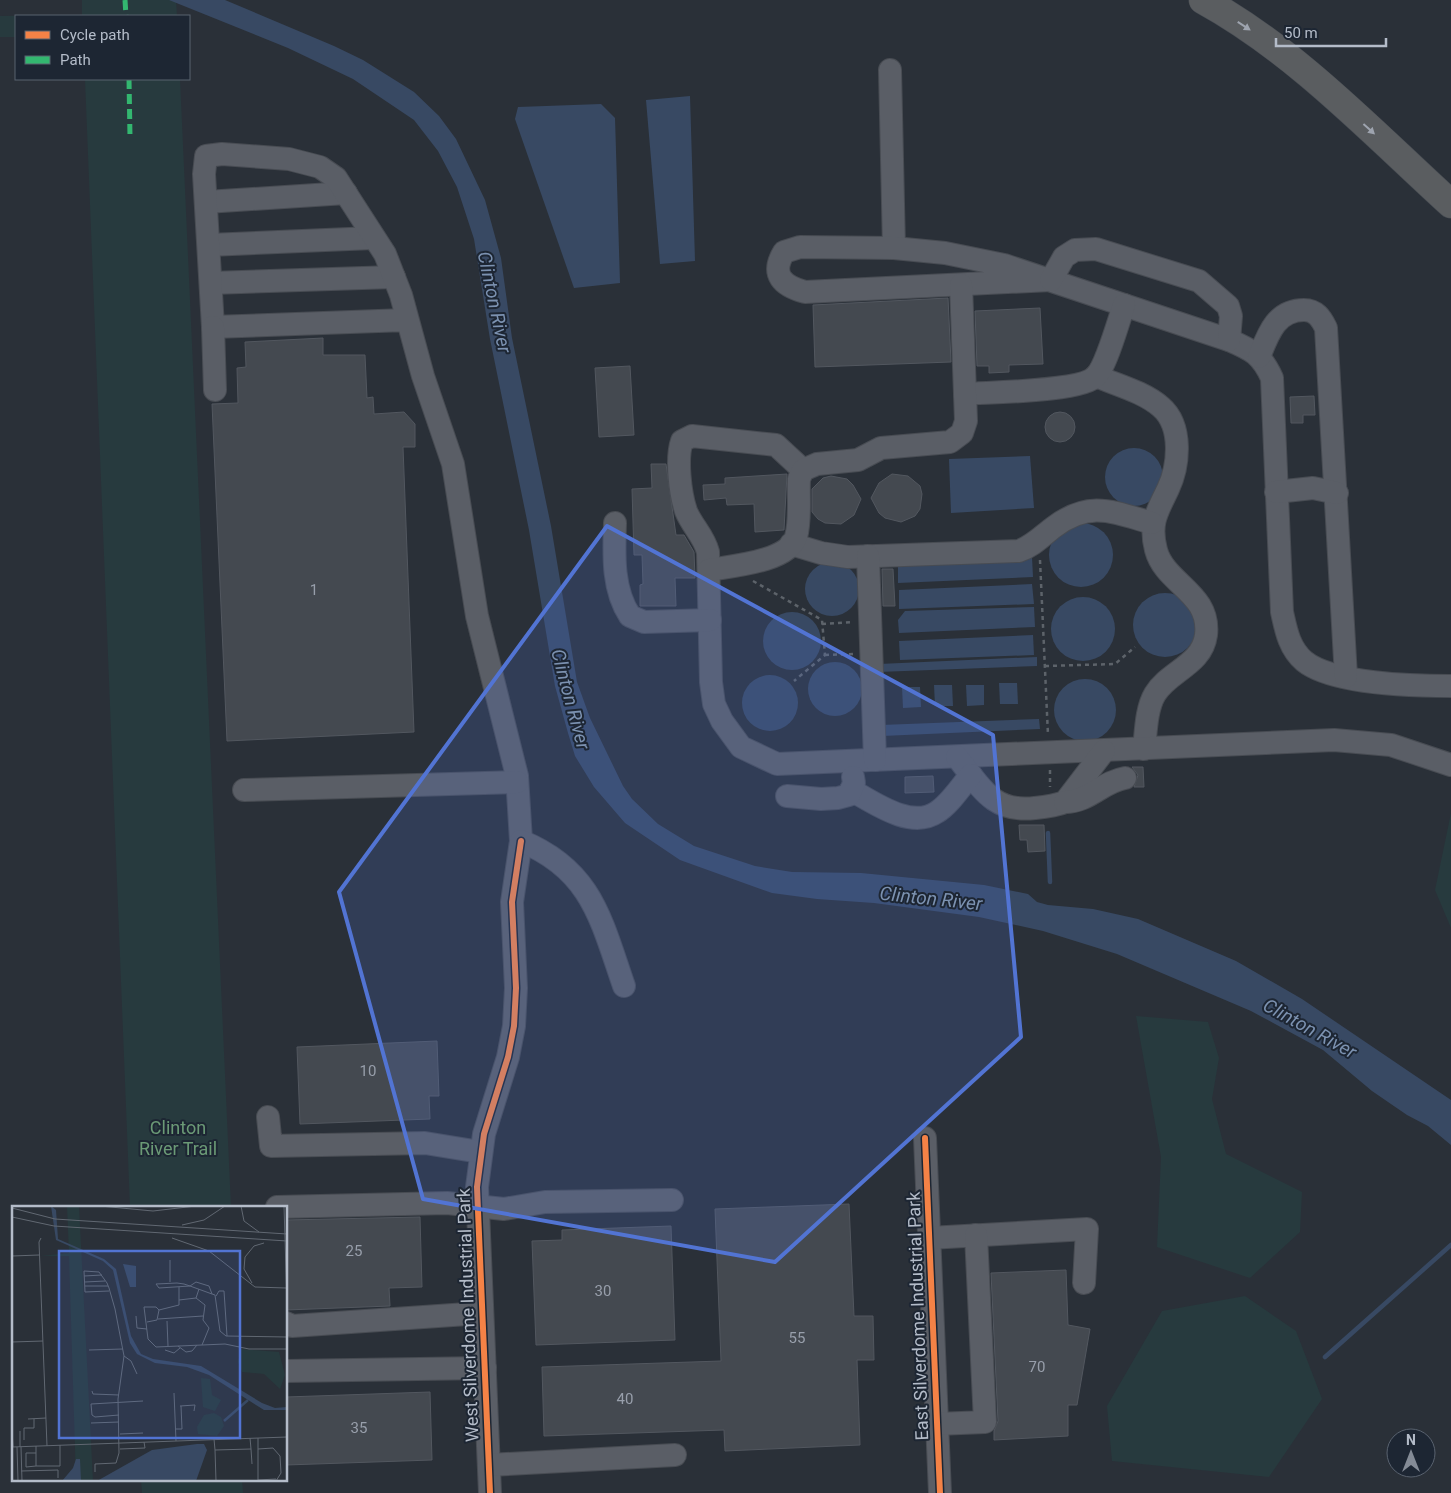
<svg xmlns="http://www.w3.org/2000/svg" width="1451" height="1493" font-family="Roboto,sans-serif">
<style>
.green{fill:#273a3e}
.water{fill:#384963}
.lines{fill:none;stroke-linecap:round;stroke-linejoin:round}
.stream{stroke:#384963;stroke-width:4.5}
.building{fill:#444950;stroke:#52575f}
.minor-casing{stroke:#484c53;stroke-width:24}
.highway-casing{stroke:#474c53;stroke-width:29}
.path{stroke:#5d636a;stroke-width:2.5;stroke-dasharray:4 4;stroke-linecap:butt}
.minor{stroke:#5a5e66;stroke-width:22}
.highway{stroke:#5a5d60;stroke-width:28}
.quiet{stroke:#33b770;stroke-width:5;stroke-dasharray:10 5;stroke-linecap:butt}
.cycleway-casing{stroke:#1d2633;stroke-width:9}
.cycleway{stroke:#f48246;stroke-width:6}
.oneway{fill:#9ea4af}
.marked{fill:#5274d3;fill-opacity:0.2;stroke:#5274d3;stroke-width:4;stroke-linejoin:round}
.labels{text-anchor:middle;stroke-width:4;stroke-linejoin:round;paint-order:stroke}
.number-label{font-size:15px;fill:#989fab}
.park-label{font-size:18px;fill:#6b9a76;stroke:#1d2633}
.street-label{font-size:18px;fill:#b4bcc9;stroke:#1d2633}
.water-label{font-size:19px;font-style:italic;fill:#7c92b1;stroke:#1d2633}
.inset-river{fill:none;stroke:#384963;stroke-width:2.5}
.inset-road{fill:none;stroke:#616872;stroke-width:1}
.view{fill:#5274d3;fill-opacity:0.15;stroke:#5274d3;stroke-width:2.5}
.inset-edge{fill:none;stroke:#b4bcc9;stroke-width:2.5}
</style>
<rect width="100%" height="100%" fill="#2a3038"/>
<!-- green -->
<g class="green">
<path d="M82,0h94l1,16h-161v21h-16v-21l82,-1z"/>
<path d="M85,79h95l51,1128h-101z"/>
<path d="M1451,813v115l-16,-38z"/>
<path d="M1136,1016l72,6 11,36 -7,41 14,55 76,38 -2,40 -50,46 -93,-31 4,-90z"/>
<path d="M1245,1296l51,35 26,68 -53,78 -157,-16 -5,-55 55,-95z"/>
<path d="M141,1479h101l1,14h-101z"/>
</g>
<!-- water -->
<g class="water">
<path d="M169,0h56l109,46 29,14 51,32 25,24 17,23 29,61 16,58 11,80 39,188 26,156 13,36 33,68 9,13 26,25 36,22 61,20 37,6 69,1 123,12 44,9 9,8 11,3 45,4 45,10 98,42 66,38 149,101v45l-23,-19 -21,-11 -35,-24 -49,-41 -72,-39 -134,-57 -74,-23 -64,-14 -105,-14 -57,-4 -45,-6 -92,-33 -55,-37 -31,-36 -19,-31 -7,-23 -13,-47 -26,-156 -39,-191 -16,-100 -17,-52 -19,-36 -24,-31 -61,-41 -65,-31z"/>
<path d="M690,96l5,165 -35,3 -14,-164z"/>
<path d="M601,104l14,14 5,165 -46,5 -59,-169 3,-12z"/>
<circle cx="1134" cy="477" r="29"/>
<path d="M1030,456l4,52 -83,5 -2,-54z"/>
<circle cx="1081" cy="555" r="32"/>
<path d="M1032,557l1,20 -135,6v-20z"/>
<circle cx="832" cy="589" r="27"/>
<path d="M1032,584l2,20 -135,5v-19z"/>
<circle cx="1165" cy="625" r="32"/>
<circle cx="1083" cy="629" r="32"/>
<path d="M1034,607l1,20 -136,6 -1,-13 7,-9z"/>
<circle cx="792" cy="641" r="29"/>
<path d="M1033,635l1,20 -134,5 -1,-19z"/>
<path d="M1037,657v9l-159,6 1,-8z"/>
<circle cx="835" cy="689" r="27"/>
<circle cx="770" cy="703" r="28"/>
<circle cx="1085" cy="710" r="31"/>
<path d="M1017,683l1,21h-18l-1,-21z"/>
<path d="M934,685h18l1,21h-18z"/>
<path d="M966,685h18v20l-17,1z"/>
<path d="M902,687h18l1,20 -18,1z"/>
<path d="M1039,719l1,10 -158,7 -1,-11z"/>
</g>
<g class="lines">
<!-- stream -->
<g class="stream">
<path d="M1048,833l2,49"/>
<path d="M1325,1357l126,-112"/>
</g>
</g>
<!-- building -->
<g class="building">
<path d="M948,298l3,64 -136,5 -2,-62z"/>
<path d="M1040,308l3,56 -34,1v7l-20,1v-7h-12l-2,-55z"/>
<path d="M323,338v17h42l2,43 6,-1 1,17 30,-2 11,12v23h-12l11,285 -187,9 -15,-337 26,-1 -1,-35 9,-1 -1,-25z"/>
<path d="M630,366l4,69 -35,2 -4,-69z"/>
<path d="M1314,396l1,19h-12v8h-12l-1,-26z"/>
<circle cx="1060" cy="427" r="15"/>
<path d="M651,464h15l10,71h8l10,17 1,26h-20l1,28h-36v-21l3,-1 -1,-29h-8l-2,-66 20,-1z"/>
<path d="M787,474l-3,56 -29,2 -1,-28 -27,1 -1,-7 -22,2 -1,-15 22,-1v-6z"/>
<path d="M892,474l16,2 12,10 2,8 -2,15 -5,7 -14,6 -16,-4 -6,-5 -8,-15 8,-15z"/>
<path d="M831,476l16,3 6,6 8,14 -7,16 -13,9 -16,-1 -7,-4 -6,-7v-23l11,-11z"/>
<path d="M882,569h11l2,37h-12z"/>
<path d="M1132,767h11l1,20h-10l4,-12z"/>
<path d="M933,776l1,16 -29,1v-16z"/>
<path d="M1019,825h25l1,26 -17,1 -1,-12h-7z"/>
<path d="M437,1041l2,55h-10l1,23 -130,5 -3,-77z"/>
<path d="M849,1204l5,112h19l1,44h-17l3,85 -135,6 -1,-21 -180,6 -2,-69 179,-6 -6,-152z"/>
<path d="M420,1217l2,70 -33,1 1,18 -104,4v-90z"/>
<path d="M671,1226l4,114 -139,5 -4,-104 30,-1v-10z"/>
<path d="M1066,1270l2,55 22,4 -13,76h-9v31l-74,4v-9l4,-10 -7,-148z"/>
<path d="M430,1392l2,68 -146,5v-68z"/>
</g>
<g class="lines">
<defs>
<g id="minor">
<path d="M890,70l4,178"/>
<path d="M206,202l140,-9"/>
<path d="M209,245l164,-7"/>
<path d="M1051,280l-246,12c-22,-6 -35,-17 -21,-40l16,-5 94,1 51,5 59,12 225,75c23,10 32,14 43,38l10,234c4,18 7,36 22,49 28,23 110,25 147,25"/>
<path d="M1051,280l13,-23 11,-7 21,-1 103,32 29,25 3,10 -2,24"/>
<path d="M211,283l183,-6"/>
<path d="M406,320l-193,7 -9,-153 2,-18 16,-2 67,5 31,8 16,11 49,76 16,41 22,81 30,88 24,152 40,160 4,65 -9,61 4,86 -2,38 -6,31 -24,77 -7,53 13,306"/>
<path d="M213,327l2,63"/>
<path d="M1259,357c9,-23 17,-47 45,-47 12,0 17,8 22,18l20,349"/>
<path d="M1096,376c21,9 48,16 65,31 22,19 18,59 7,82 -11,23 -19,34 -12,61 9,34 55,43 50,85 -4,30 -37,36 -51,59 -9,15 -9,38 -11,55"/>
<path d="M965,394c24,-2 117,-2 131,-18 10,-10 23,-56 28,-71"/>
<path d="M803,470l-27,-25 -84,-9 -10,5c-6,17 -2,52 4,70 6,15 18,25 22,41l3,130 3,22 8,17 19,26 36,17 557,-24 57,5 60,20"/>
<path d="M1276,492l37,-4 24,5"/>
<path d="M615,523c-1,31 -3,66 15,93l14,6 66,-2"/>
<path d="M791,544l30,9 27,4 171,-6c14,-5 23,-15 35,-24 36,-27 59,-15 98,-4"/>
<path d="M868,556l7,204"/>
<path d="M709,570c22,-4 79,-8 87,-33 5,-18 2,-39 3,-58l4,-9 14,-6 41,-4 23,-12 69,-6 12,-9 4,-12 -5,-136"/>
<path d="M957,757c24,30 35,56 78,51 10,-1 20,-2 30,-6l39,-51"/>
<path d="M244,790l273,-8"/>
<path d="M851,790c22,12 60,40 86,22 13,-8 24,-26 34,-37"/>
<path d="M787,796l34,3 17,-1 11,-3 5,-12 -1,-6"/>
<path d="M1065,802c24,0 37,-20 60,-24"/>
<path d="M521,841c71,29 80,79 103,145"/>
<path d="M268,1117l3,29 154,-3 55,9"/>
<path d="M925,1138l15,355"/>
<path d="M277,1207l170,-4 57,6 41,-7 127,-2"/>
<path d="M929,1238l158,-9 -3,54"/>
<path d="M286,1323l6,3 190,-13"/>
<path d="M286,1371l199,-3"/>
<path d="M937,1424l48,-2 -9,-187"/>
<path d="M489,1465l186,-10"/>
</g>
<path id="highway" d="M1203,0c93,51 170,133 248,204"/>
</defs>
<!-- minor casing -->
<use href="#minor" class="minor-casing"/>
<!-- highway casing -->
<use href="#highway" class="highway-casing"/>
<!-- path -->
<g class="path">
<path d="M1040,560l8,175"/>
<path d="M753,581l69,39 3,35 -31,26"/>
<path d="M822,624l31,-2"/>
<path d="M825,655l30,-1"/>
<path d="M1045,666l70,-2 20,-17"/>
<path d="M1050,770v17"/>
</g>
<!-- minor -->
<use href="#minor" class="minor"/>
<!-- highway -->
<use href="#highway" class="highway"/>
<!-- quiet -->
<g class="quiet">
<path d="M125,0l1,16"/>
<path d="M129,79l1,58"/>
</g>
<defs>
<g id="cycleway">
<path d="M925,1138l15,355"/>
<path d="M490,1493l-13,-306 7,-53 24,-77 6,-31 2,-38 -4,-86 9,-61"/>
</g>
</defs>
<!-- cycleway casing -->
<use href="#cycleway" class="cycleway-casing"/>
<!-- cycleway -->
<use href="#cycleway" class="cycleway"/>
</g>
<!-- one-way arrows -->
<defs><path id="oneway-solid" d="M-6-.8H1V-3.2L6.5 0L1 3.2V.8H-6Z" transform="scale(1.25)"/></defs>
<g class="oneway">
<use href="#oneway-solid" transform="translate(1244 26) rotate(33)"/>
<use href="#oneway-solid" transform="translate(1369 129) rotate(42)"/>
</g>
<!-- marked area -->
<path class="marked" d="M607,526l386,209 28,302 -246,225 -352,-63 -84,-307z"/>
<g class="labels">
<!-- number labels -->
<g class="number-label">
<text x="314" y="595">1</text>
<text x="368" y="1076">10</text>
<text x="354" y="1256">25</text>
<text x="603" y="1296">30</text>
<text x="797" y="1343">55</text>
<text x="1037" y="1372">70</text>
<text x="625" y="1404">40</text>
<text x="359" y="1433">35</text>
</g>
<!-- park labels -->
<g class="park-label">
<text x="178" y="1134">Clinton<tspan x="178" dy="21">River Trail</tspan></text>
</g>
<!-- street labels -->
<g class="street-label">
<text transform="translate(468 1315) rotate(-92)" y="6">West Silverdome Industrial Park</text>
<text transform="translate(918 1316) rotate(-92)" y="6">East Silverdome Industrial Park</text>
</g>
<!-- water labels -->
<g class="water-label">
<text transform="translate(495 302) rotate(78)" y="7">Clinton River</text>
<text transform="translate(571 699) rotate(75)" y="7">Clinton River</text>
<text transform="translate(931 898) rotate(6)" y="7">Clinton River</text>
<text transform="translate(1310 1028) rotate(29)" y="7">Clinton River</text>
</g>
</g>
<!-- overview -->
<g transform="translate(12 1206)">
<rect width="275" height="275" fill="#2a3038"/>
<path d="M55,0h12l14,275h-17l-7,-225h-28l28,-3zM229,143l38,3 6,23 -5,14 -16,-15 -22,-2 -4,-10zM189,172l9,1 2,16 9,5 -6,11 -12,-4zM202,207l7,4 3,9 -7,10 -19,-2 -1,-7 7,-12z" fill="#273a3e"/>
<path d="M39,0l5,4 2,29 46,20 12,10 15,67 10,18 12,5 48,7 61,37 13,5 12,-1v3h-23l-55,-35 -22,-8 -32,-4 -18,-9 -7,-11 -17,-73 -10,-9 -47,-21zM111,58l13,2v21h-6zM185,238h7l3,6 -11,31h-99l55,-31zM64,253h4l1,22h-19l11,-13z" fill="#384963"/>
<path class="inset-river" d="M212,215l24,-21"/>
<path class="inset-road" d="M88,0l53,5 43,-5M229,0l3,15 15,11M272,0l3,98M0,2l43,11 232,15M0,11l42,9 233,15M170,19l22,-5 21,-14M29,32l-2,4 8,204M160,32l37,13 46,36 31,1M0,50l27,-1M158,54v22M72,70l18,-1M73,76l20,-1M240,77l-8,-14 1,-12 9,-11 10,-3M73,80h23M200,88l-3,-8 -13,-4 -6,4 -31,2 -3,-4 21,-1 7,1 6,2 22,8 3,1 5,36 6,5 61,1M204,90l3,-5h5l3,45M184,92l9,7 -2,15 6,8 -7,17M167,94l17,-2 3,-9M147,104l-3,-3h-12l4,32 8,8 69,-3 24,5h38M124,110l1,12 10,1M146,113l45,-3M155,115l1,25M135,116l10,-2 2,-10 20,-5v-18M0,136l31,-1M166,140l8,6 6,-1 5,-6M77,144l34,-1M153,144l9,3 6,-5M112,150l7,5 6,13M80,185l1,3 26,1M162,187l2,48M168,200l15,-1 -1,6M107,209l-24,2 -3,-2 -1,-11 52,-3M16,213l18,-1M79,217l28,-1M164,223h6l-1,-23M0,224l1,17M8,225v16M108,228l23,-1M246,232v43M202,233l1,11 36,-1 -1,-11M12,234v-12h10v-9M24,240v20h24v-21M0,241l275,-10M5,241l1,34M9,241l1,34M108,243l25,-1 -1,-6M239,243l1,15M246,243l15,-1 7,8 1,17 -5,8M203,244l1,31M24,247h-10v14l10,-1M9,265l37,-1v8M83,266v-8l21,-1 3,-10 -1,-54 6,-43 -9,-47 -6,-21 -2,-5 -8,-11 -15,-1 1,21 24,-1M246,274l18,-1"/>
<path class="view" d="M47,45h181v187h-181z"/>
<rect width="275" height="275" class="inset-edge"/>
</g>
<!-- legend -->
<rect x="15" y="15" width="175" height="65" fill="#1d2633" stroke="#59626f"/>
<rect x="25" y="31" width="25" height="8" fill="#f48246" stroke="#59626f"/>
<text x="60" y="40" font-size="15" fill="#b4bcc9">Cycle path</text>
<rect x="25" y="56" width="25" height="8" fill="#33b770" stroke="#59626f"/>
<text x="60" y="65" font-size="15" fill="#b4bcc9">Path</text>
<!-- north arrow -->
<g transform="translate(1411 1453)"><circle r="24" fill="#1d2633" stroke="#59626f"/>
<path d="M0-4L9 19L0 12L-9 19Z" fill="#848b96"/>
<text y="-8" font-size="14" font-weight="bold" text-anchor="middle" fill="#b4bcc9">N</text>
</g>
<!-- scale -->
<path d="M1276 38v8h110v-8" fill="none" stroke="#b4bcc9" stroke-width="2.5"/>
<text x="1284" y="38" font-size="15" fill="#b4bcc9" stroke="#1d2633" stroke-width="4" paint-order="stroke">50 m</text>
</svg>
